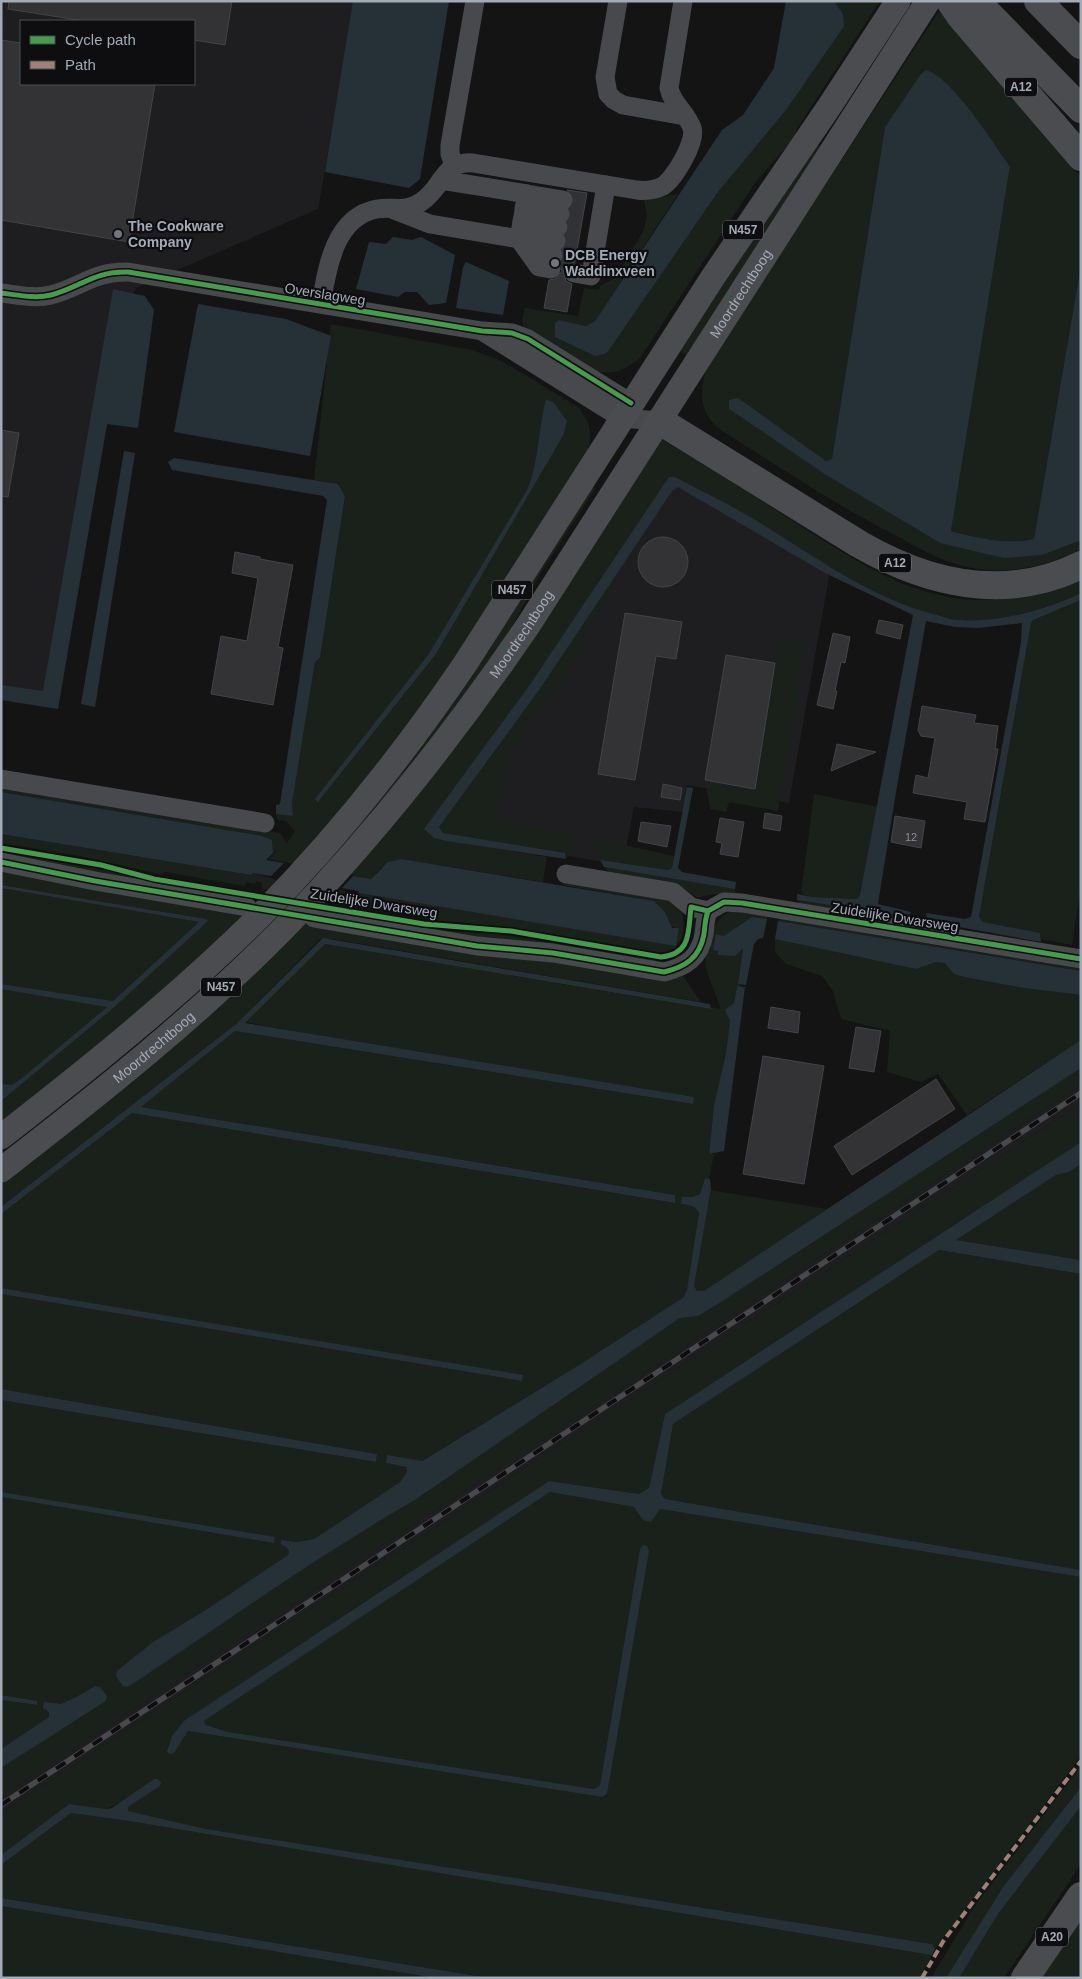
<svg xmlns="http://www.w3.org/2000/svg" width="1082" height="1979" font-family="Helvetica,sans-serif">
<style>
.built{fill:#1e1e20;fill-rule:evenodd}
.green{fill:#1a211a;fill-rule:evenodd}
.water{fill:#263137}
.building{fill:#333335;stroke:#424448}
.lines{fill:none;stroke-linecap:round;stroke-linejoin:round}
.minor-tunnel{stroke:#313235;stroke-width:19;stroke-dasharray:19 9;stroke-linecap:butt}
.minor{stroke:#48494d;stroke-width:19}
.major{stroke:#4b4c4f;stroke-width:25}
.highway{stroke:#4a4c4f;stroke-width:28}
.rail-casing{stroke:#48494c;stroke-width:5.5}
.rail{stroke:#0e0e10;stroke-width:4;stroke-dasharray:11;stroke-linecap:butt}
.quiet{stroke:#9e8076;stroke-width:4;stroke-dasharray:8 4;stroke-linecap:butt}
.cycleway-casing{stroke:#0e0e10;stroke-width:8}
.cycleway{stroke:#469c4c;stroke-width:5}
.poi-dot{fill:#71767e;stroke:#0e0e10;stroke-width:2}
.labels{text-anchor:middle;stroke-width:4.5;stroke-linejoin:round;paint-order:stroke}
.number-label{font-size:11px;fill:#878d96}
.shield{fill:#0e0e10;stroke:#767c85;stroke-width:1}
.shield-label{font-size:12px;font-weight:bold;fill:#a3abb7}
.poi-label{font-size:14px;font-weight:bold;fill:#a3abb7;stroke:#0e0e10;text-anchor:start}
.street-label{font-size:14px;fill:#a3abb7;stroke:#0e0e10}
</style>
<rect width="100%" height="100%" fill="#141414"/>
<!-- built -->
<g class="built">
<path d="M1,1h354l-37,208 -182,79 -7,18 -73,397 -55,-9zM21,21h173v63h-173z"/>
<path d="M672,481l158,90 -41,232 -102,-18 -3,27 -50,-5 -11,58 -187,-31z"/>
<path d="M1081,1085v19l-800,524 -280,185v-17l27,-18z"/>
</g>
<!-- green -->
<g class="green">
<path d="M834,1h46l-84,129 1,4 -42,49 -115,175c-17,13 -26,18 -48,12l-67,-39 -3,-10 3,-13 53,8 6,-28 15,2 1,-4 15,-8 29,-48 3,-14 -3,-16 34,-6 -83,127 -9,5 -27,-6 -4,3 52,30 111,-161 68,-82 57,-96z"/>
<path d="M939,11l142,166v88l-47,274c-28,6 -56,-1 -83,-8l59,-365 -33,-46 -26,-32 -66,39 -53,333 -6,1 -97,-52 97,66 114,68 141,-3v9c-30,16 -69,25 -103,20 -30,-4 -56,-19 -81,-33 -61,-31 -118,-69 -176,-106 -23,-17 -22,-40 -13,-66z"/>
<path d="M816,143l7,5 -133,209 -12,-7z"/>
<path d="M331,324l141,26 25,9 18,10 63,38c11,13 15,26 10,42l-136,218 -74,102 -83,95 -26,-5 9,-10 -5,4 -1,-13 -271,-48v-7l279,48 7,10 8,-12 -9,-10 -8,-1 -2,-6 17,2 -1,-12 23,-142 5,-4 25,-162 -7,-12 -24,-4zM546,400l21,21 -3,13 -128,220 -118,148 110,-147 100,-167c11,-28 10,-60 18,-88z"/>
<path d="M659,438c42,25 83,50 123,76 60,38 126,87 200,86 34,0 68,-17 99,-28v21c-35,17 -83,30 -122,27 -8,0 -17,-4 -26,-6 -66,-17 -123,-61 -181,-95 -25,-15 -51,-28 -77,-42l-144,206 -106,146 9,9 113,19 -4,25 -141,-23 -22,10 -9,10 -18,-3 -2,-6z"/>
<path d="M590,485l5,4 -55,85 -42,79 -67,92 -105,124 -8,-2z"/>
<path d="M610,583l3,3 -32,53 6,6 -81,112 -10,64 78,14 -4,21 -3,1 -2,-4 -122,-20 -4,-6 2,-3c59,-78 118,-157 169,-241z"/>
<path d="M1081,600v287l-9,58 -31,-6 -1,-6 -57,-11 -4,-5 52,-294 2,-3z"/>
<path d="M781,636l23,5 -26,170 -49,-9 -3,10 -16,-3 -4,-25 50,7z"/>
<path d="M814,794l64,13 -18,88 -2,4 -45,-2 -12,-3z"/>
<path d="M1,834l250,41 2,-2 27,8 -9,9 -9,-1v-6l-6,-2 -1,3 -9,-2 -1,4 -80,-14 -2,3 -78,-18 -84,-14z"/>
<path d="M591,838l83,18 -2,12 -4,2 -68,-10z"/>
<path d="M1,852l107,19 40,11 -147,-28z"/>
<path d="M604,867l130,21 2,5 -4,2 -18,-1 -16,4 -17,-11 -72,-15z"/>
<path d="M1,871l245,44 -31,32 -214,178v-24l109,-90 97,-90 -2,-2 -204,-34z"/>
<path d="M564,878l103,20 14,11c6,19 3,45 -23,43l-149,-25 -84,-8v-3l-98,-16 9,-9 3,-1 337,55 1,-16 -7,-4 -5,-13 -11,-11 -91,-16z"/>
<path d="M1,888l198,34 -86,79 -112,-17z"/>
<path d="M797,900l112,17 -1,3 -4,2 -102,-16z"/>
<path d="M732,910l35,6v3l-15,-2 -28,20 -8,-3 27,13 -5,36 2,1v2h-3l-3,17 -8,7 4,11 -4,32 -12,52 -5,49h5l-5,25 -4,-1 -5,16 -8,3h-10l-1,7c8,1 14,1 18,9l-12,76 -3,8 -105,68 -158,96 -35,2 20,4 1,5 -7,10 -86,57 -17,3 -16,-2 -1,4 6,3 3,4 -1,4 -79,53 -56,34 -30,44 5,1c95,-63 188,-130 287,-187l265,-182 18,-2 20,-12 363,-236v17l-1080,711v-28l105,-67 -11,-15 -46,26v5l-48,32v-49l35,5 1,-4 -36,-6v-198l273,46 1,-5 -274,-46v-92l375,62 1,-8 -376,-65v-95l521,87 1,-5 -522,-88v-74l131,-101 542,90 1,-8 -535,-88 95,-76 457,73 -447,-82 79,-78 386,65v-2l10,2c-2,-13 -10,-25 -13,-38 -6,-20 5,-52 25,-61z"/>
<path d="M785,916l296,48v7l-303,-50z"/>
<path d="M304,924l367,54 12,-2 18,26 -368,-63h-13l-84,85 -235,183v-25z"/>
<path d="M442,931l55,3 159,26v3l-172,-22z"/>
<path d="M775,939l141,30 20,-7 9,1 9,11 10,3 60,11 57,7v45l-114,75 -29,-41 -17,8 -34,-10 3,-41 -49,-12 -8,-28 -11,-15 -36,-12 -11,-12z"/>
<path d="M1,989l107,17 -86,72 -10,7 -11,-1z"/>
<path d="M1081,1104v38l-416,272 -16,74 -10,6 -90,-13 -364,239 -11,33 14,-22 414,66 5,-2 37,-250 -4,4 -40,236 -6,4 -366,-57 -22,-7 -2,-4 346,-229 84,15 9,12 8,3 9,-13 421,68v179l-146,193 -3,-5 -726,-115 -78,-18v-4l31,-21 -53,23 -37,-5 -68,51v-42l280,-185z"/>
<path d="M1081,1164v96l-125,-20 100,-65 13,-3z"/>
<path d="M710,1190l117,19 -114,77 -9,5h-7l-3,-5z"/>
<path d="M939,1250l142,24v296l-416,-71 -4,-5 12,-70z"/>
<path d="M1081,1766v21l-78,100 -57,91h-15l43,-71z"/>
<path d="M1081,1806v58l-77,114h-45l39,-64z"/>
<path d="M71,1813l58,8 803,134 -12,23h-431l-488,-80v-33z"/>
<path d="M1,1906l434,72h-434z"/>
<path d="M1081,1916v62h-43z"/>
</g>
<!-- water -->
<g class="water">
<path d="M353,1h96l-29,178 -11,9 -84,-16z"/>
<path d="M786,1h48l9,13 1,12 -58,84 -68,82 -111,161 -12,3 -40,-19v-14l4,-3 27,6 9,-5 127,-191 21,-15 31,-47z"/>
<path d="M926,70c26,7 67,73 84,96l-59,365c26,7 56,14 83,8l47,-274v275l-39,15 -38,3 -64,-15 -114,-68 -97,-66v-9l9,-2 88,63 6,-2 53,-332 36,-53z"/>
<path d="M393,237l19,3 9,-3 34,18 -9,48 -17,2 -12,-13h-12l-7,5 -42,-8 13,-47 17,2z"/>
<path d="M466,262l43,19 -6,34 -47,-7 7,-41z"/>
<path d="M113,289l32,7 9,14 -16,118 -31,-4 -49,285 -57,-9v-15l42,6z"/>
<path d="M198,304l88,15 45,17 -21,120 -136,-24z"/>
<path d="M546,399l8,4 13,18 -3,13 -128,220 -118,148 -3,-3 113,-144 100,-167c11,-28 10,-60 18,-89z"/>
<path d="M124,451l11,2 -40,254 -14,-3z"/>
<path d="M174,458l164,26 7,12 -25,162 -5,4 -23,142 1,12 -17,-2v-9l4,-1 47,-304 -4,-4 -151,-26 -4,-8z"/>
<path d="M669,477h6c26,14 52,26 77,41 58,35 115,79 181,96 9,2 18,6 26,6 39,3 87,-10 122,-27v7l-48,20 -2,3 -52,294 4,5 57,11 1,9 -114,-21 -1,-8 39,6 6,-2 50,-275 1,-19 -44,5 -23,-1 -29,-6 -32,183 -16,100 33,8 -2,5 -112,-17v-6l16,3 44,2 3,-4 53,-280 -88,-42 -147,-86 -6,4 -133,199 -100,137 4,6 122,20 1,6 -119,-18 -13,-3 -10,-9 107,-146z"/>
<path d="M687,787l6,1 -15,80 4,4 54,10 -1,7 -131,-22 -4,-7 68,10 4,-2z"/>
<path d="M1,792l261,44 10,4 1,13 -7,7 18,3 -13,13 -18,-3 -2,2 -250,-41z"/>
<path d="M402,859l252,42 11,11 7,16h7l-3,18 -318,-53 1,-2 -17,-3 11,-12 18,3 17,-17z"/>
<path d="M1,885l205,34 2,2 -98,90 -109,90v-17l11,1 10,-7 85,-71 -106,-18v-5l112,17 86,-79 -198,-34z"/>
<path d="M752,917l15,2 -4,19 -5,1 -4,5 -8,41 -8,-1 5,-36 -8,8 -17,-1v-4l-5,-1 3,-16 8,2z"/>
<path d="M778,921l303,50v24l-57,-7 -60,-11 -10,-3 -9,-11 -9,-1 -20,7 -141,-30z"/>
<path d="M323,938l387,66 1,5 -386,-65 -80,79 449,74 -1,7 -458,-73 -94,76 534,88v8l-543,-90 -131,101v-7l235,-183z"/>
<path d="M737,986l8,1 -21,164 -15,3 5,-49 12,-52 4,-32 -5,-11 9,-7z"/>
<path d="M1081,1040v28l-363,236 -20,12 -18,2 -265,182c-99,57 -192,124 -287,187l-5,-1 -7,-10 1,-5 36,-29 56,-34 79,-53 1,-4 -3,-4 -6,-3 1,-4 16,2 17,-3 86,-57 7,-10 -1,-5 -20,-4 1,-8 35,6 157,-96 105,-68 3,-8 12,-76c-4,-8 -10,-8 -18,-9l1,-7h10l8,-3 5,-16 5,1 1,9 -17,98 3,5h7z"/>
<path d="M1081,1142v22l-12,8 -13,3 -100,65 125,20v14l-142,-24 -266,174 -12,70 4,5 416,71v7l-421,-68 -9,13 -8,-2 -9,-13 -84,-15 -346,229 2,4 22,7 366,57 6,-4 40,-236 3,-4 4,1 2,5 -42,243 -5,3 -414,-66 -14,22 -5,1 -2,-2 5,-16 13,-16 364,-239 90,13 10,-6 16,-74z"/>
<path d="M1,1288l522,87 -1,6 -521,-87z"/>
<path d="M1,1389l376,65 -1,8 -375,-62z"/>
<path d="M1,1492l274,45 -1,6 -273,-46z"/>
<path d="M95,1686l5,1 7,9 -1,5 -105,67v-19l48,-32v-5l-6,-4 1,-6 17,2 15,-7z"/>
<path d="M1,1695l36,6v4l-36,-5z"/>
<path d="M154,1779h4l3,4 -1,3 -32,21v4l78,18 726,115 3,5 -3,6h-1l-802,-134 -58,-8 -70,52v-10l68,-51 37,5 6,-1z"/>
<path d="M1081,1787v19l-83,108 -39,64h-13l57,-91z"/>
<path d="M1,1898l488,80h-54l-434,-72z"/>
</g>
<!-- building -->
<g class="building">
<path d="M9,1h223l-7,44 -31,-5v-19h-110l-76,-12z"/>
<path d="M1,40l20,3v41h134l-26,158 -128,-22z"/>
<path d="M567,190l20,3 -12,69 -9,3 -3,7 3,9 6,3 -5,28 -23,-4 5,-28 6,-1 7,-8 -2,-8 4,-6 -1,-7 4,-8 -2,-7 4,-7 -1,-6 3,-7 -1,-6 4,-8 -1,-5z"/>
<path d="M1,430l18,3 -11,64 -7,-1z"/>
<circle cx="663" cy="562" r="25"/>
<path d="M235,552l25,5v2l33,6 -15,82 5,1 -10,57 -62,-11 10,-58 26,5 11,-63 -26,-5z"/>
<path d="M625,613l57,9 -6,37 -20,-3 -21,124 -37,-6z"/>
<path d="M879,620l24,5 -3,14 -24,-6z"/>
<path d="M833,633l17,4 -5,26 -4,-1 -6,29h2l-4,18 -16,-4z"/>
<path d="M726,655l49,8 -20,126 -50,-9z"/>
<path d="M922,706l54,9 -2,8 24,3 -3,23h3l-13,73 -21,-3 3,-17 -54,-9 3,-18 12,3 7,-40 -14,-2 -3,-6z"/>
<path d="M837,744l39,8 -45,19z"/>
<path d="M663,784l19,4 -2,12 -19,-3z"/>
<path d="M765,813l17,3 -2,15 -17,-3z"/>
<path d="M895,816l30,5 -4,27 -30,-6z"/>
<path d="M720,818l24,4 -6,35 -18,-3 2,-11 -6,-1z"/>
<path d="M641,822l30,4 -4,21 -29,-6z"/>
<path d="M771,1007l29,5 -2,21 -30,-5z"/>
<path d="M856,1027l25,4 -7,41 -25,-4z"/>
<path d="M763,1056l61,10 -20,118 -61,-10z"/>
<path d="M936,1079l19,30 -103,66 -18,-29z"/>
</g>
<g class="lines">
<!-- minor-tunnel -->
<g class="minor-tunnel">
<path d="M563,200l22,4"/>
<path d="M560,214l23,4"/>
<path d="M558,227l23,4"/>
<path d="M556,241l22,4"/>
<path d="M553,255l23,4"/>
</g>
<!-- minor -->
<g class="minor">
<path d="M618,1l-13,76 3,17 6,6 9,5 62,11"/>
<path d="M454,165l-4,-11v-9l25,-144"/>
<path d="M527,194l36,6"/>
<path d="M524,208l36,6"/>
<path d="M394,210l36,14 89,15 8,-45 -86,-14"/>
<path d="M522,221l36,6"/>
<path d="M520,235l36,6"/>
<path d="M519,239l20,28 12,2"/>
<path d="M525,242l17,11 11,2"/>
<path d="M574,273l17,3 15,-91"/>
<path d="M1,293c17,2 34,6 50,2 30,-8 43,-24 77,-23l354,59 30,2 16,6 103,64"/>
<path d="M321,304c6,-35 13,-87 56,-95 18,-3 27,4 44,-7 22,-14 22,-42 52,-39l164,27c8,1 18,0 26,-4 11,-7 34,-45 29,-58 -5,-15 -20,-24 -23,-40l14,-87"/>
<path d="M485,333l136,85 39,3"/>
<path d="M1,779l264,44"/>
<path d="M1,862l94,19 152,26"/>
<path d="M566,874l107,18 18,15 17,4"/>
<path d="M314,918l163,28 76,7 111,19c21,-5 36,-14 40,-38 1,-8 1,-15 4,-23l16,-9 18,1 339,56"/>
</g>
<!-- major -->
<g class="major">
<path d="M1,1137c90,-70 178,-141 259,-221 76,-77 144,-162 205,-252l248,-387 116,-170 69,-106"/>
<path id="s1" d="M1,1170c97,-75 194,-152 280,-239 93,-95 174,-198 248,-307l399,-623"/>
</g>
<!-- highway -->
<g class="highway">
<path d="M950,1l11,16 120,140"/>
<path d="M976,1l105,108"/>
<path d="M1038,1l43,44"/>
<path d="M660,421l199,123c69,40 147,58 222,21"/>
<path d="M1025,1978l56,-82"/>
</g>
<defs>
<path id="rail" d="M1,1805l1080,-712"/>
</defs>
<!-- rail casing -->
<use href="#rail" class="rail-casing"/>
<!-- rail -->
<use href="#rail" class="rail"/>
<!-- quiet -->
<path class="quiet" d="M922,1978l22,-38 137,-179"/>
<defs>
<g id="cycleway">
<path d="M1,293c17,2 34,6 50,2 30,-8 43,-24 77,-23l354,59 30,2 16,6 103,64"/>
<path d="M1,848l100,17 53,14 270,45 87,7 150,26c31,-3 27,-26 30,-50l17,4"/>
<path d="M1,862l94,19 382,65 76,7 111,19c21,-5 36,-14 40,-38 1,-8 1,-15 4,-23l16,-9 18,1 339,56"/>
</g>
</defs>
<!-- cycleway casing -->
<use href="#cycleway" class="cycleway-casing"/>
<!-- cycleway -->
<use href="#cycleway" class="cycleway"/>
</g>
<!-- markers -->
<g class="poi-dot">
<circle cx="118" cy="234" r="5"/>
<circle cx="555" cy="263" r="5"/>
</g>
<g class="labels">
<!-- number labels -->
<g class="number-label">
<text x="911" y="841">12</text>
</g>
<!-- shield labels -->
<g class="shield">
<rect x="1005" y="77.5" width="32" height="19" rx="4"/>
<rect x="723" y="220.5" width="40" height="19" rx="4"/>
<rect x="879" y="553.5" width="32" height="19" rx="4"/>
<rect x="492" y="580.5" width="40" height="19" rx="4"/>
<rect x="201" y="977.5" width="40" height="19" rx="4"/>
<rect x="1036" y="1927.5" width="32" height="19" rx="4"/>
</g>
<g class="shield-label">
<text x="1021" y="91">A12</text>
<text x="743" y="234">N457</text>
<text x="895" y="567">A12</text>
<text x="512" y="594">N457</text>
<text x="221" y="991">N457</text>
<text x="1052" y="1941">A20</text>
</g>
<!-- poi labels -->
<g class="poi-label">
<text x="128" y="231">The Cookware<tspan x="128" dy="16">Company</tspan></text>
<text x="565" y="260">DCB Energy<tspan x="565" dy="16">Waddinxveen</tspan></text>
</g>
<!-- street labels -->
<g class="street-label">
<text dy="5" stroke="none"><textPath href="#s1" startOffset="1156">Moordrechtboog</textPath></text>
<text transform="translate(325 294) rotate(9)" y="5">Overslagweg</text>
<text dy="5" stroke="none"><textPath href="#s1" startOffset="751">Moordrechtboog</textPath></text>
<text transform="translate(374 903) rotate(9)" y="5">Zuidelijke Dwarsweg</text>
<text transform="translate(895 917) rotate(9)" y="5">Zuidelijke Dwarsweg</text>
<text dy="5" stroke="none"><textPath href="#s1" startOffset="196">Moordrechtboog</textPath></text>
</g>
</g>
<!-- border -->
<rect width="1082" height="1979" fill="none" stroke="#a3abb7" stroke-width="5"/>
<!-- legend -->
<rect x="20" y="20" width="175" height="65" fill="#0e0e10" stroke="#4a4d53"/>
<rect x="30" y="36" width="25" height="8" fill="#469c4c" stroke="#4a4d53"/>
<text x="65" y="45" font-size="15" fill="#a3abb7">Cycle path</text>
<rect x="30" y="61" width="25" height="8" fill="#9e8076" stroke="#4a4d53"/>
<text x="65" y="70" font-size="15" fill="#a3abb7">Path</text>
</svg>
